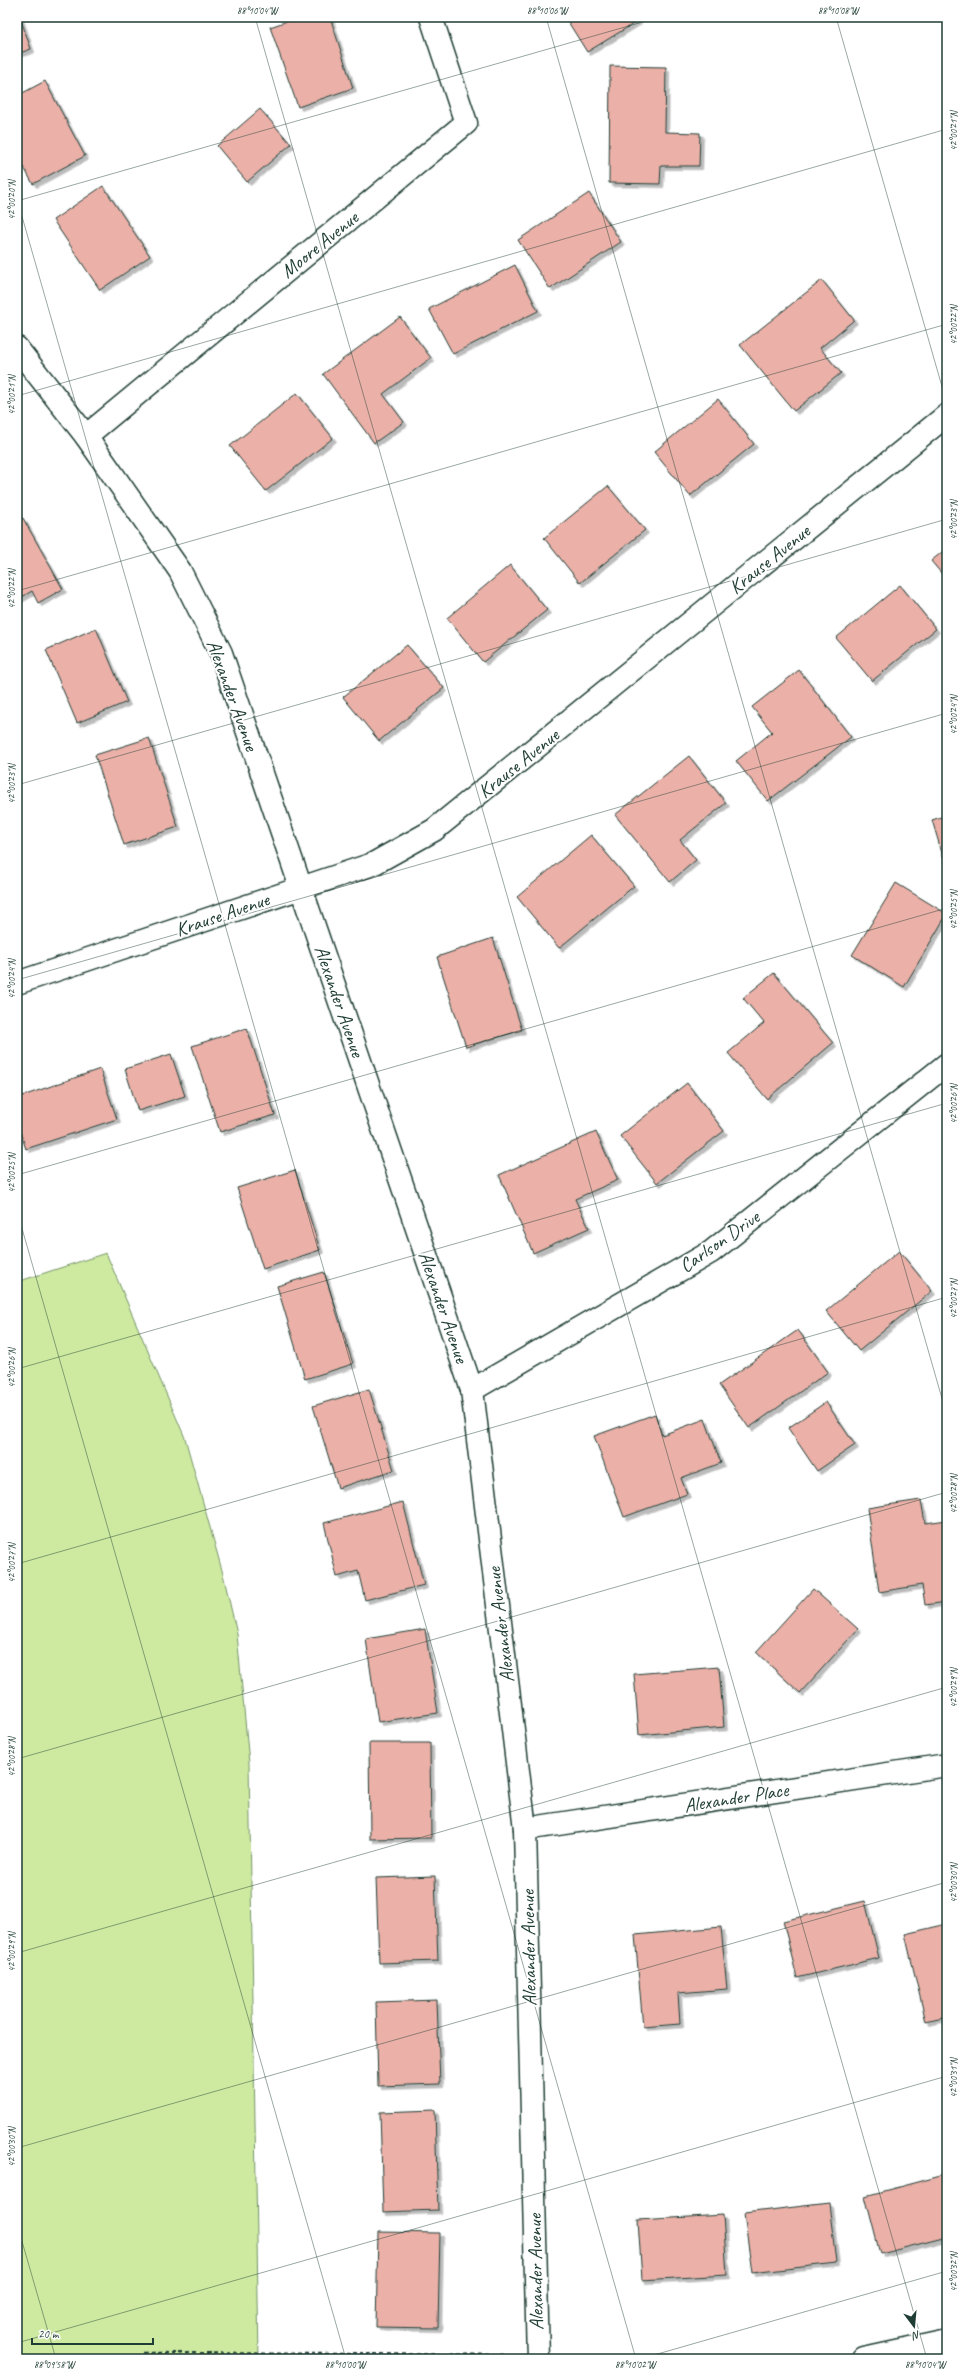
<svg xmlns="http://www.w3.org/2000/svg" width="964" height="2376" font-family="Caveat,sans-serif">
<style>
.green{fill:#ceeaa1;stroke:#76946a}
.building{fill:#ebb0a8;stroke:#1f3d34;filter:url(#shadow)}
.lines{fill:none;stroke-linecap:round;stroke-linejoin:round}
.minor-casing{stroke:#1f3d34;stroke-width:25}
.path{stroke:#1f3d34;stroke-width:2.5;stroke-dasharray:4 3;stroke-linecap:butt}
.minor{stroke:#fff;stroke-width:22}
.ticks{fill:none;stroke:#1f3d34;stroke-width:1;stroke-opacity:0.45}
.labels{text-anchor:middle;stroke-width:4;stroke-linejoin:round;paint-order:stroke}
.street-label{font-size:20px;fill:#1f3d34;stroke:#fff}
.neatline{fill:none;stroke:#1f3d34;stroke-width:1.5}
.ticks-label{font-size:10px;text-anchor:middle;fill:#1f3d34}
</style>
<defs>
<filter id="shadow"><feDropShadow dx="3.5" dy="3.5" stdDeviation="0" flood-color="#0004"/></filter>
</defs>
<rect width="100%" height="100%" fill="#fff"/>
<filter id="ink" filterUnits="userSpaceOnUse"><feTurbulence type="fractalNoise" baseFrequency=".025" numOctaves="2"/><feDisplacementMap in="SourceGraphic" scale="8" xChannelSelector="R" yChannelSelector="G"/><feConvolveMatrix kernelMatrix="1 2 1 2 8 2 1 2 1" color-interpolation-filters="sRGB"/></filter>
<g filter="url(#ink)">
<!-- green -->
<path class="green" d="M106,1253l79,185 38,136 14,60 12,129 10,596h-242v-1077z"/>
<!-- building -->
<g class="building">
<path d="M17,17h3l11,32 -14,5z"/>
<path d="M299,17h31l23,71 -55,19 -28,-80z"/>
<path d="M565,17h71l2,4 -51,31z"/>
<path d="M610,66l56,1 -1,65 35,1 -1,33h-38l-1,18 -51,-1z"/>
<path d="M45,81l40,75 -52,28 -16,-29v-59z"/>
<path d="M260,109l31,35 -44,38 -30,-36z"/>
<path d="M103,186l47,70 -50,34 -47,-70z"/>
<path d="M589,193l32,49 -71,47 -32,-49z"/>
<path d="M515,265l23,46 -85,43 -24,-45z"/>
<path d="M822,280l32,40 -34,28 21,25 -47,38 -54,-66z"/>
<path d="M400,317l31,41 -48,36 21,28 -30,21 -51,-69z"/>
<path d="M297,393l36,45 -67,53 -36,-45z"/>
<path d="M718,399l36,45 -64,52 -36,-44z"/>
<path d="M608,486l37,44 -65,53 -36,-45z"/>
<path d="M23,518l40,71 -25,14 -6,-12 -15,9v-78z"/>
<path d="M947,548v32l-16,-19z"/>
<path d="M510,565l37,45 -64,52 -36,-44z"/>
<path d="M900,585l36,44 -64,52 -36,-43z"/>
<path d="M96,628l31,74 -50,21 -31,-73z"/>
<path d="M407,645l37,43 -65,53 -36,-44z"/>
<path d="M799,670l52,67 -83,64 -32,-40 36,-29 -20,-25z"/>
<path d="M149,738l29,89 -54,18 -29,-90z"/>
<path d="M689,756l37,47 -46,37 16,20 -26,22 -55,-67z"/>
<path d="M947,815v55l-15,-50z"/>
<path d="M591,835l43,51 -75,62 -42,-51z"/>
<path d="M896,883l51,31 -43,73 -52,-32z"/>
<path d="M493,938l29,92 -56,17 -29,-90z"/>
<path d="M774,973l59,70 -66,56 -39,-46 36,-30 -21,-25z"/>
<path d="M247,1028l28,87 -55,17 -28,-86z"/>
<path d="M171,1054l14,42 -47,15 -13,-42z"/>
<path d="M100,1069l17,50 -91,30 -9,-26v-25z"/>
<path d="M687,1083l37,48 -67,52 -37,-47z"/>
<path d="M596,1132l22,48 -43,19 14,29 -56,25 -34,-78z"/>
<path d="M295,1170l25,80 -57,19 -26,-81z"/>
<path d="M899,1251l33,40 -73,60 -33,-40z"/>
<path d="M324,1272l29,92 -48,15 -28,-93z"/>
<path d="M798,1330l30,42 -79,56 -30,-43z"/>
<path d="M369,1389l25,81 -56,18 -25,-82z"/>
<path d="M826,1402l29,43 -38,26 -29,-43z"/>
<path d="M655,1414l7,21 43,-16 16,44 -40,15 6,16 -63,23 -30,-81z"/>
<path d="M921,1500l4,23 22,-3v82l-22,3 -3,-20 -43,7 -12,-84z"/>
<path d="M403,1502l21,83 -59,15 -7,-29 -21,6 -13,-54z"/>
<path d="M813,1589l45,40 -58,64 -44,-41z"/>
<path d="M425,1629l13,84 -60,9 -12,-83z"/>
<path d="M719,1667l5,60 -85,8 -5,-61z"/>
<path d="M369,1743h61l1,95 -61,1z"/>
<path d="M435,1876l3,85 -59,2 -3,-85z"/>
<path d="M865,1901l14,57 -82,20 -14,-57z"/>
<path d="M947,1924v93l-21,5 -21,-88z"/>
<path d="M721,1927l6,62 -49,4 2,31 -37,3 -8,-92z"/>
<path d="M437,2000l3,84 -62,2 -2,-84z"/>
<path d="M435,2110l3,100 -55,2 -3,-100z"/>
<path d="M947,2174v63l-67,17 -15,-58z"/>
<path d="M829,2203l7,60 -84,10 -8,-60z"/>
<path d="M723,2215l4,60 -85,5 -4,-60z"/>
<path d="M378,2232l62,1 -2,95 -62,-1z"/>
</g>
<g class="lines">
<defs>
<g id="minor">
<path d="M17,348l69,88 94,135 41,82 251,737 53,439 13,530"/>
<path d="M86,436l380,-313 -35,-106"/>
<path d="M17,983l356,-119 61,-34 513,-415"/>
<path d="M472,1390l239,-138 236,-188"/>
<path d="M525,1829l422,-64"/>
<path d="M864,2359l83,-18"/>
</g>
</defs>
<!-- minor casing -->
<use href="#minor" class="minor-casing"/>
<!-- path -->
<path class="path" d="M143,2353l362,2"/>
<!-- minor -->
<use href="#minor" class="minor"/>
</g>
</g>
<!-- ticks -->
<path class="ticks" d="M255,17l672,2342M546,17l401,1399M836,17l111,387M17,199l619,2160M17,201l643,-184M17,396l930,-267M17,591l930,-267M17,785l930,-266M17,980l930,-267M17,1175l930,-267M17,1211l329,1148M17,1369l930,-266M17,1564l930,-267M17,1759l930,-267M17,1953l930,-266M17,2148l930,-266M17,2224l39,135M17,2343l930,-267M640,2359l307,-88"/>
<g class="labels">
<!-- street labels -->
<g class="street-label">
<text transform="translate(319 244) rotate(-39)" y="7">Moore Avenue</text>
<text transform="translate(769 559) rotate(-39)" y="7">Krause Avenue</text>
<text transform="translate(233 695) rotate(70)" y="7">Alexander Avenue</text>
<text transform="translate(518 763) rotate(-39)" y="7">Krause Avenue</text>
<text transform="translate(222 914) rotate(-19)" y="7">Krause Avenue</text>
<text transform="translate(340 1001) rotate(71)" y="7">Alexander Avenue</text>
<text transform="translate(719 1241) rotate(-35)" y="7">Carlson Drive</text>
<text transform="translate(444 1307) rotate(71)" y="7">Alexander Avenue</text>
<text transform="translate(500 1625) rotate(-97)" y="7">Alexander Avenue</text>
<text transform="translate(736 1797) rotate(-9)" y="7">Alexander Place</text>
<text transform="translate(528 1948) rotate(-91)" y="7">Alexander Avenue</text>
<text transform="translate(535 2272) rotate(-91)" y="7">Alexander Avenue</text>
</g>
</g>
<!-- margin -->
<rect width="964" height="2376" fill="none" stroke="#fff" stroke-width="44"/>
<!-- north arrow -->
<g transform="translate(914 2326) rotate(164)" stroke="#ffffff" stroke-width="3" paint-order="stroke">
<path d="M0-3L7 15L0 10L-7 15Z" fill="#1f3d34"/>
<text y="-6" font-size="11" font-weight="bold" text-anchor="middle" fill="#1f3d34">N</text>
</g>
<!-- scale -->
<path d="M32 2338v6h121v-6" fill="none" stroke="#1f3d34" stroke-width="2"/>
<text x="38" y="2338" font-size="12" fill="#1f3d34" stroke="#ffffff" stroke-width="3" paint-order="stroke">20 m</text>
<rect x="22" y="22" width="920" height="2332" class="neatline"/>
<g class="ticks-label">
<text x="257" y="14">88°10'04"W</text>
<text x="547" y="14">88°10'06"W</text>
<text x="838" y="14">88°10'08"W</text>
<text transform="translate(953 131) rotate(-90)" y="4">42°00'21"N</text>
<text transform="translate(11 200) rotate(-90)" y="4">42°00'20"N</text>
<text transform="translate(953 325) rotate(-90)" y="4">42°00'22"N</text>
<text transform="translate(11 395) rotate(-90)" y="4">42°00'21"N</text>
<text transform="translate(953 520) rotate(-90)" y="4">42°00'23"N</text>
<text transform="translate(11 589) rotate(-90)" y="4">42°00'22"N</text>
<text transform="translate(953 715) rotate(-90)" y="4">42°00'24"N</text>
<text transform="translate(11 784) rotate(-90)" y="4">42°00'23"N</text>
<text transform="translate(953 910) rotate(-90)" y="4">42°00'25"N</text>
<text transform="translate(11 979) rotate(-90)" y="4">42°00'24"N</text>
<text transform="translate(953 1104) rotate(-90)" y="4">42°00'26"N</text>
<text transform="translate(11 1173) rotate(-90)" y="4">42°00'25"N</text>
<text transform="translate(953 1299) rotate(-90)" y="4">42°00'27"N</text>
<text transform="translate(11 1368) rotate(-90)" y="4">42°00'26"N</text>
<text transform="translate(953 1494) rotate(-90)" y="4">42°00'28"N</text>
<text transform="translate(11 1563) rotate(-90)" y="4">42°00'27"N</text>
<text transform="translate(953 1688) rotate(-90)" y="4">42°00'29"N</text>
<text transform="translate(11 1757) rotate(-90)" y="4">42°00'28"N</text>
<text transform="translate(953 1883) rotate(-90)" y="4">42°00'30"N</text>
<text transform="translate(11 1952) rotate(-90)" y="4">42°00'29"N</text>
<text transform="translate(953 2078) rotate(-90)" y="4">42°00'31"N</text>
<text transform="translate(11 2147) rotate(-90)" y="4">42°00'30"N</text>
<text transform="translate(953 2272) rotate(-90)" y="4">42°00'32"N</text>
<text x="54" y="2368">88°09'58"W</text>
<text x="345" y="2368">88°10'00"W</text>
<text x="635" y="2368">88°10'02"W</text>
<text x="925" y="2368">88°10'04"W</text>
</g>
</svg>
